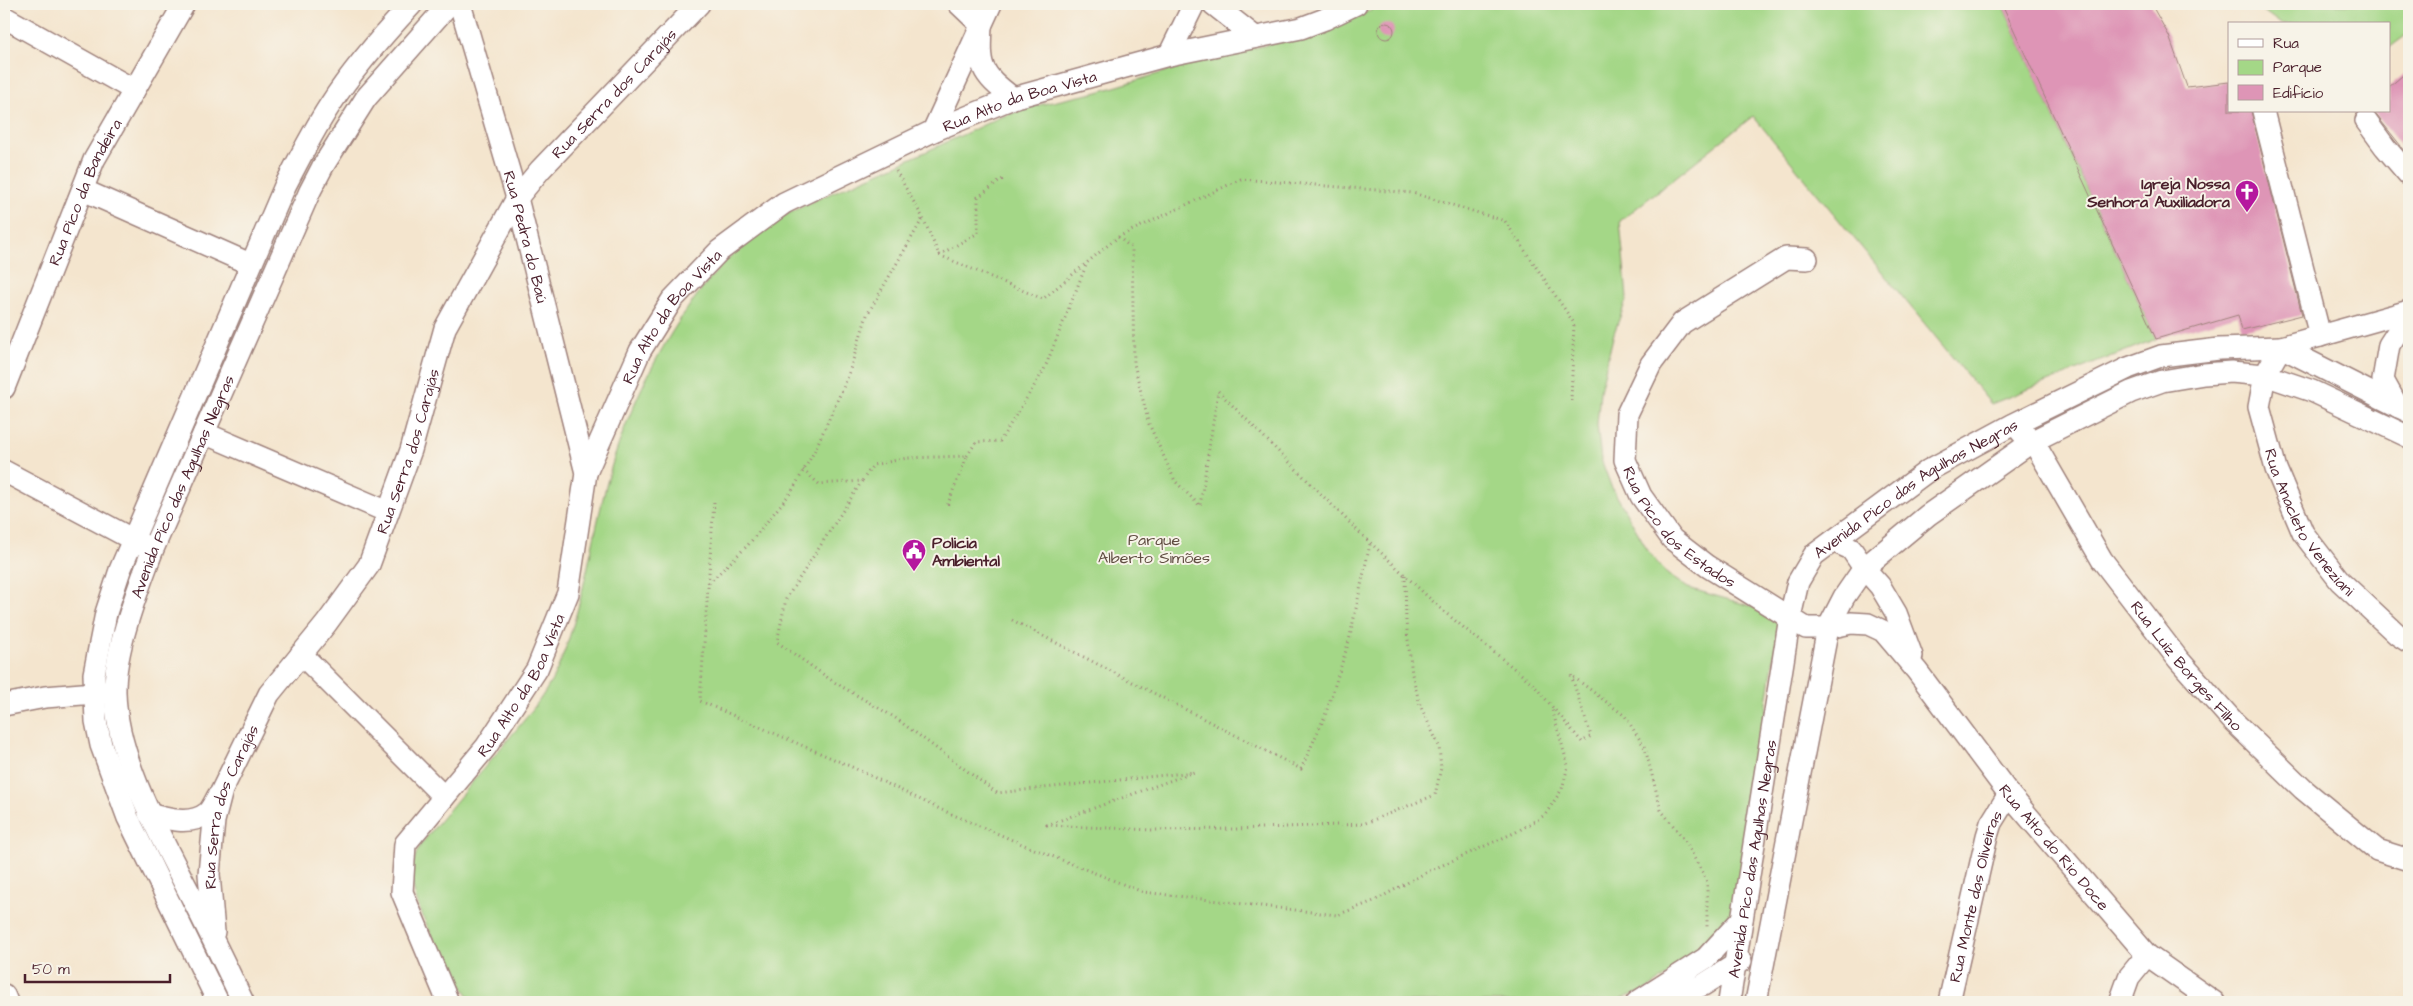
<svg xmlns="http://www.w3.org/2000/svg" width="2413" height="1006" font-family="'Architects Daughter',sans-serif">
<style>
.green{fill:#a4d787;stroke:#777b59}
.building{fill:#de95b6}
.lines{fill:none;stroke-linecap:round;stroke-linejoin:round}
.minor-casing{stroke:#9f827c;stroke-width:24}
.path{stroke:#9f827c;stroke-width:3;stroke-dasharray:1 4;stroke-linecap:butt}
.minor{stroke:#fff;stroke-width:21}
.labels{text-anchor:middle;stroke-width:4;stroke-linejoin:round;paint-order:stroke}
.street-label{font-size:16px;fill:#4a1f2b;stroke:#f7f3e8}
.poi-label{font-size:16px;font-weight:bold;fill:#4a1f2b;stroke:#f7f3e8;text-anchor:end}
.park-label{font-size:16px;fill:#604d42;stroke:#f7f3e8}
</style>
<rect width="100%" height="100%" fill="#f7f3e8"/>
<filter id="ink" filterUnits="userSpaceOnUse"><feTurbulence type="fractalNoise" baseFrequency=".02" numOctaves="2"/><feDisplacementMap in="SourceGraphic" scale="10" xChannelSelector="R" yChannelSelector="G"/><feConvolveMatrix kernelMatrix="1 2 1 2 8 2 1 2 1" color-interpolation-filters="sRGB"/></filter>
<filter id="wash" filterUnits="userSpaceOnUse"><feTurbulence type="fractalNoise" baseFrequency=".0096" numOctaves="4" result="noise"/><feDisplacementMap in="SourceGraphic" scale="20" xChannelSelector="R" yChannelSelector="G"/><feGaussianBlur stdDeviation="1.12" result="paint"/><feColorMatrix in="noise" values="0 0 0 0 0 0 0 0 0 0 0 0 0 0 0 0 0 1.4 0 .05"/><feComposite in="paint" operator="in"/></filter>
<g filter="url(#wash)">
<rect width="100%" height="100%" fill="#f4e5ce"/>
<!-- green -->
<g class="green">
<path d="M1383,4h619l154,335 -165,65 -238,-288 -133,105 7,77 -13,35 -14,58 -3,34 4,34 10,27 39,68 17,20 21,14 77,22 14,13 -44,293 -43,44 -48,31 -32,11h-1139c-20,-29 -60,-90 -61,-125 0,-13 3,-22 9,-33 26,-32 52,-63 79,-95 20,-24 44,-50 57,-79 27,-63 34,-130 52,-195 22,-79 74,-180 138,-234 32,-27 71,-42 108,-58 48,-21 96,-42 143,-65l36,-12 64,-14 109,-33 111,-26 21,-7z"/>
<path d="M2254,4h155v29l-20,15v-24h-108z"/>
</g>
<g id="blocks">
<!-- building -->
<g class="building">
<path d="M2002,4h149l18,32 18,51 42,-5v29h22l51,204 -60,15 -4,-15 -82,24z"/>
<circle cx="1386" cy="31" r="8"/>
<path d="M2409,70v86l-36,-45h16v-24z"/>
</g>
</g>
</g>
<g filter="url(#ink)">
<use href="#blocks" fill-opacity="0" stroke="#9f827c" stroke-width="1"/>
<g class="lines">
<defs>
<g id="minor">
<path id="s1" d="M460,4l57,194 69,275"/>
<path d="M959,4l22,21c-2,42 -2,47 32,73"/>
<path d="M1213,4l42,33"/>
<path d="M4,17l130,73"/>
<path d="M1169,55l25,-51"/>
<path d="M2263,111l57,225"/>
<path d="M2366,121l19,26 24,28"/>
<path d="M933,131l58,-127"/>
<path d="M83,190l167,74"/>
<path id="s2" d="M1807,259l-21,-1 -104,65 -31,41 -24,50 -2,46 16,36 31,43 35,27 99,62h22l23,-5 17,1 15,7 34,40 92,123 138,161 67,47"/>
<path id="s3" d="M2409,311l-128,36 -16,28 -6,32 17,62 27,64 37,48 58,54 11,7"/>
<path id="s4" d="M4,388l90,-228 90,-156"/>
<path d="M2398,407l-15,-27 6,-35 11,-17 9,-6"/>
<path id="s5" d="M2021,432l12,9 69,119 76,99 54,61 71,69 74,61 32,10"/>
<path d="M204,433l184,79"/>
<path d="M4,471l141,75"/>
<path d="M1833,541l18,8 13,19 16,18 16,27 16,43"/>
<path d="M301,654l143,143"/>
<path d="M4,705l41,-8 62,-5"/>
<path d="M149,814c17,5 42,12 58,-1 4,-3 8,-12 11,-17"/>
<path id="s6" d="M214,932l-5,-58 5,-53 8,-31 47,-96 57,-70 43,-59 42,-115 34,-122 72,-130 23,-28 159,-166"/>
<path d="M4,995l3,7"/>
<path d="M218,1002l-90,-184 -27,-73 -5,-24 -2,-47 12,-61 14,-43 165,-384c14,-27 28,-55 45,-81 23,-36 53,-70 82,-101"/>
<path id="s7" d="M243,1002c-18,-38 -36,-75 -55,-112 -29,-56 -72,-134 -73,-198 -1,-42 23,-103 38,-143l157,-358 13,-25 43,-68 83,-94"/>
<path id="s8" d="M448,1002l-46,-110 3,-48 81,-97 51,-78 31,-76 18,-120 54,-122 32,-51 47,-49 65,-48 149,-72 80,-33 156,-43 132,-27 24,-9 31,-15"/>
<path d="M1637,1002l69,-44 36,-39"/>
<path d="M1662,1002l41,-17 38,-24"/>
<path id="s9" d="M1729,1002l61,-385 8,-35 16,-27 115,-85 83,-45 116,-57 33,-12 58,-7 62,-2 128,65"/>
<path d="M1756,1002l72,-374 16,-31 20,-29 64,-53 105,-74 98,-49 31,-11 42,-7 27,-2 34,3 47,16 97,46"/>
<path id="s10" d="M1949,1002l38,-166 4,-13 18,-29"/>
<path d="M2120,1002l9,-25 18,-22"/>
</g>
</defs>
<!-- minor casing -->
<use href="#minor" class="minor-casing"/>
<!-- path -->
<g class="path">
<path d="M896,171l27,47 16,37 104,44 75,-62 14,11 2,116 15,60 26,57 25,25 18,-115 141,141 83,78 90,73 50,59 9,-6 -20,-61 54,41 20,32 16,62 25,32 21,40v46"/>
<path d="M1118,237l123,-58 172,14 92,28 69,102 -3,78"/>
<path d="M939,255l39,-22v-36l25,-18"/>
<path d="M967,456l9,-14 24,-1 44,-71 43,-107"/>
<path d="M803,470l16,14 43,-3 11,-16 34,-7 60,-2 -20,50"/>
<path d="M862,481l-76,118 -9,43 57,40 60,35 103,76 197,-21 -147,53 104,5 85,-1 127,-5 72,-29 6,-27 -2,-22 -19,-41 -8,-31 -6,-52 -1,-47"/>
<path d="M714,502l-14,199 152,66 90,43 87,37 114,45 194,23 37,-14 51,-28 91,-41 29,-17 17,-26 6,-23 -16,-57"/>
<path d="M709,583l39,-38 44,-54 22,-39 33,-73 20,-64 56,-97"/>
<path d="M1012,620l289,149 24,-53 24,-75 21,-97"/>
</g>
<!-- minor -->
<use href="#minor" class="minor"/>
</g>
</g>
<!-- icons -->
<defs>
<symbol id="church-pin" viewBox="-11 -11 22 30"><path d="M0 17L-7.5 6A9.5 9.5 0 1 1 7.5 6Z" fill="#b5179e" stroke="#f7f3e8"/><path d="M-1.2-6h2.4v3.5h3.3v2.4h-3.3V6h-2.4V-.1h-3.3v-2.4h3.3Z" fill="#fff"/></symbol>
<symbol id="civic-pin" viewBox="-11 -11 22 30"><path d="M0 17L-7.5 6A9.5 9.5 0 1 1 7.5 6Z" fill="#b5179e" stroke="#f7f3e8"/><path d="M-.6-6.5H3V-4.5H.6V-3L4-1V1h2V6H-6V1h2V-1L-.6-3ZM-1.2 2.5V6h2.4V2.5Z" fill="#fff"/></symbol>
</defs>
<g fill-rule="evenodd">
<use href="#church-pin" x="2233" y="178" width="28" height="38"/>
<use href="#civic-pin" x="900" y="537" width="28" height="38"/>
</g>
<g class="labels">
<!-- street labels -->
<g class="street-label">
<text dy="6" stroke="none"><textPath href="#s6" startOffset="954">Rua Serra dos Carajás</textPath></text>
<text dy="6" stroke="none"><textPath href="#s8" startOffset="1190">Rua Alto da Boa Vista</textPath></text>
<text dy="6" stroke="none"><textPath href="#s4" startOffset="212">Rua Pico da Bandeira</textPath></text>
<text dy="6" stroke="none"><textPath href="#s1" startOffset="242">Rua Pedra do Baú</textPath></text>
<text dy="6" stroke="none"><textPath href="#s8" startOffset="770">Rua Alto da Boa Vista</textPath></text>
<text dy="6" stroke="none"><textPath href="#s6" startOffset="534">Rua Serra dos Carajás</textPath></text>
<text dy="6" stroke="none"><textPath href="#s7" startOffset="555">Avenida Pico das Agulhas Negras</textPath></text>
<text dy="6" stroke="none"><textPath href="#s9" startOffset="579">Avenida Pico das Agulhas Negras</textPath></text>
<text dy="6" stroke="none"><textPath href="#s3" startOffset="325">Rua Anacleto Veneziani</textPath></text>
<text dy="6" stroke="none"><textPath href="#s2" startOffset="385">Rua Pico dos Estados</textPath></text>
<text dy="6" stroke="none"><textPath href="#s5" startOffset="288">Rua Luíz Borges Filho</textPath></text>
<text dy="6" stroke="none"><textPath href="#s8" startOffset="365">Rua Alto da Boa Vista</textPath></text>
<text dy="6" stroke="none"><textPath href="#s6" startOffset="129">Rua Serra dos Carajás</textPath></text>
<text dy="6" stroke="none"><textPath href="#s2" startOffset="905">Rua Alto do Rio Doce</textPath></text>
<text dy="6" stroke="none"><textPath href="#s9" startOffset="145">Avenida Pico das Agulhas Negras</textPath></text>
<text dy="6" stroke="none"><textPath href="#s10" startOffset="109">Rua Monte das Oliveiras</textPath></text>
</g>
<!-- poi labels -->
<g class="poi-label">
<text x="2230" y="189">Igreja Nossa<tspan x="2230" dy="18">Senhora Auxiliadora</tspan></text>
<text x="932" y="548" text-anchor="start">Policia<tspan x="932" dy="18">Ambiental</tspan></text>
</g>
<!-- park labels -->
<g class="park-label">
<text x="1154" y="545">Parque<tspan x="1154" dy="18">Alberto Simões</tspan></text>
</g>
</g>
<!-- margin -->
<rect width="2413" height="1006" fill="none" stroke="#f7f3e8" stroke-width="20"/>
<!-- legend -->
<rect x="2228" y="22" width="162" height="90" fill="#f7f3e8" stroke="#b29e9c"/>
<rect x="2238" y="39" width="25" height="8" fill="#ffffff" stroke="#b29e9c"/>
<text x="2273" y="48" font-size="15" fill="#4a1f2b">Rua</text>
<rect x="2238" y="60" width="25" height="15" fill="#a4d787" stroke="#b29e9c"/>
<text x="2273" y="72" font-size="15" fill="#4a1f2b">Parque</text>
<rect x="2238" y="85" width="25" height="15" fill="#de95b6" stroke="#b29e9c"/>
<text x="2273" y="98" font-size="15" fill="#4a1f2b">Edifício</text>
<!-- scale -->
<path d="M25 974v8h145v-8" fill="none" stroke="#4a1f2b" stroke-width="2.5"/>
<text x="32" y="974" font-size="15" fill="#4a1f2b" stroke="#f7f3e8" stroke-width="4" paint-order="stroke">50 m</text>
</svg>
